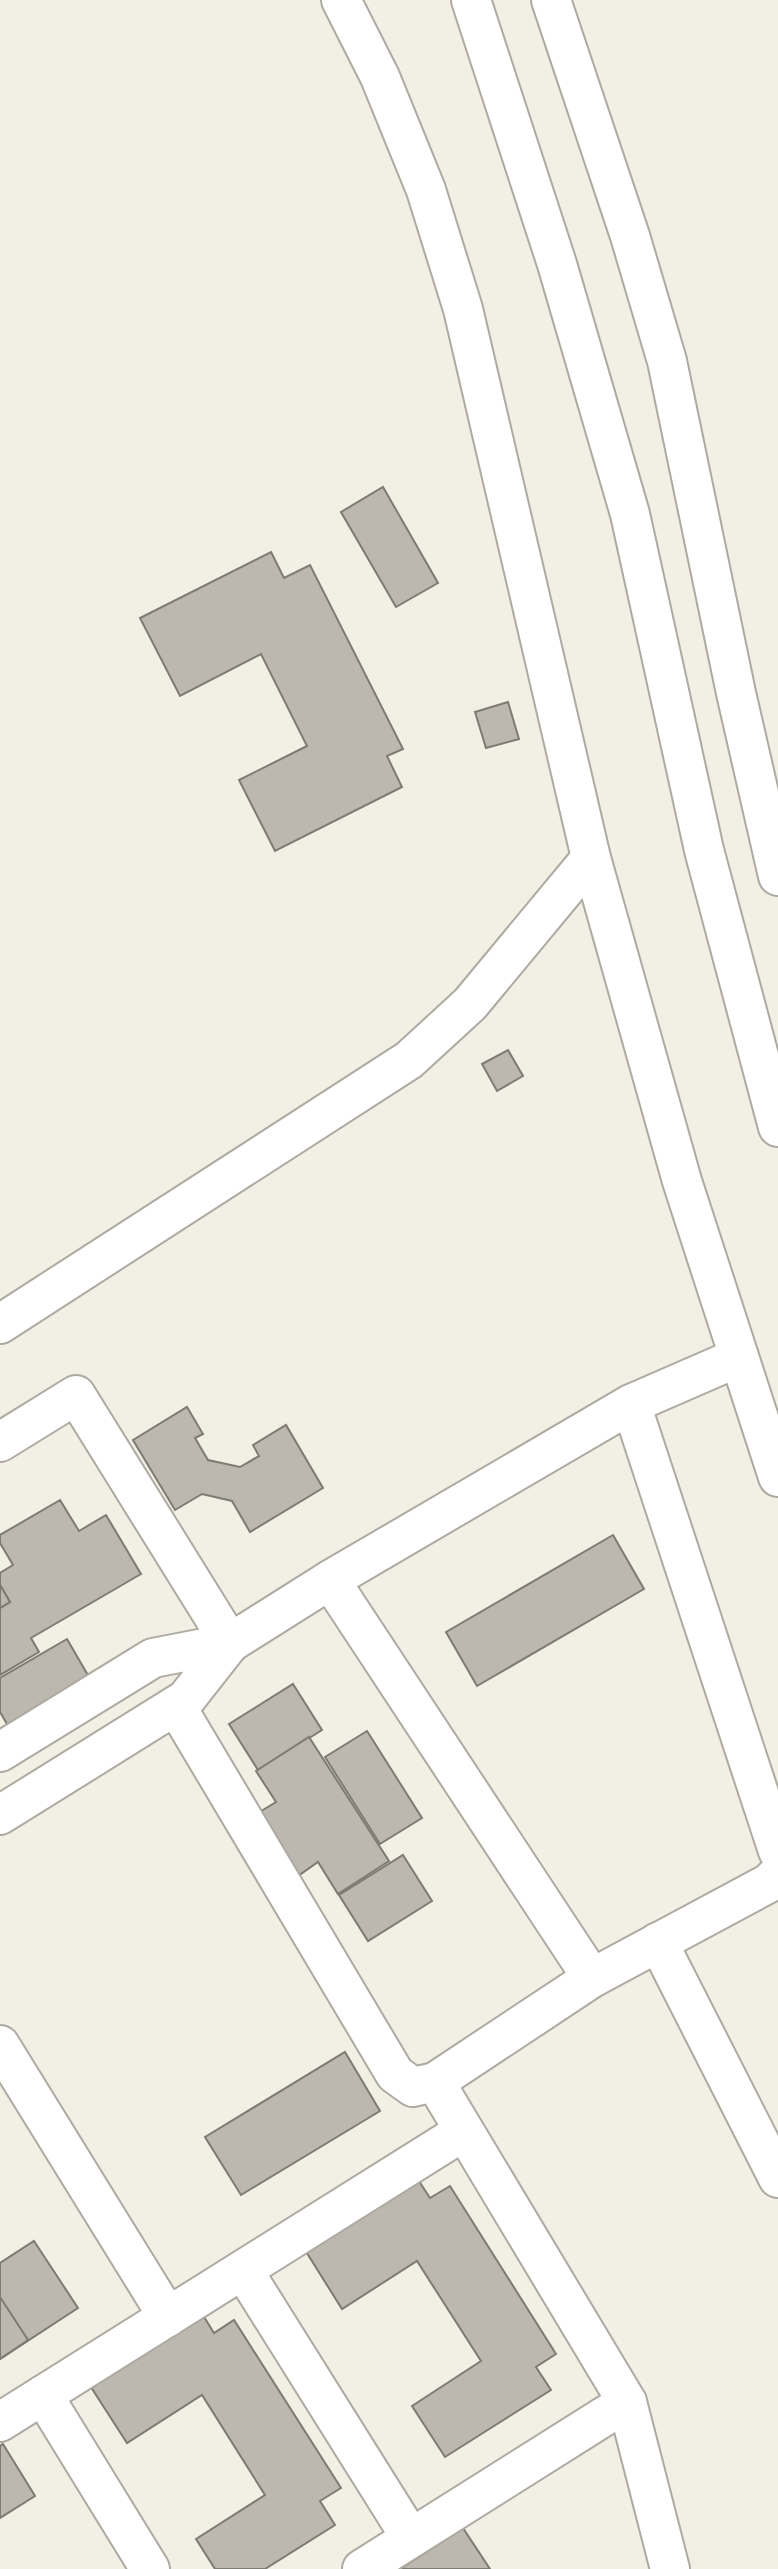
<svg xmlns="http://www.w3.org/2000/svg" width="778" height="2569" font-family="Karla,sans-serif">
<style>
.building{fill:#bcb8af;stroke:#7e7b73;stroke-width:2}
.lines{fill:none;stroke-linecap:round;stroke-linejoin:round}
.minor-casing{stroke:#adaaa1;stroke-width:42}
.major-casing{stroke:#adaaa1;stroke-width:42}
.minor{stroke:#fff;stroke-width:38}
.major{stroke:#fff;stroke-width:38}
</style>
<rect width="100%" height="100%" fill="#f2efe5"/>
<!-- building -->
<g class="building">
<path d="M383,487l55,96 -42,24 -55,-95z"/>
<path d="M271,552l13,26 26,-13 93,184 -16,7 15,31 -127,64 -36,-71 68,-34 -46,-92 -81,42 -40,-78z"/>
<path d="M508,702l11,37 -33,9 -11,-36z"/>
<path d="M508,1050l15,26 -26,15 -15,-27z"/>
<path d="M187,1407l16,27 -8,4 13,22 32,7 19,-11 -6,-11 33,-20 37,63 -73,44 -18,-31 -30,-7 -27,16 -42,-70z"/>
<path d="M60,1500l19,31 27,-16 35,59 -110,64 8,14 -39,23v-67l10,-6 -10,-17v-12l13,-8 -13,-22v-8z"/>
<path d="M613,1535l31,54 -167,97 -31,-54z"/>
<path d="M0,1585l10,17 -10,6z"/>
<path d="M67,1639l26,45 -82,47 -11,-19v-34z"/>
<path d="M293,1684l29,46 -64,40 -29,-46z"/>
<path d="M367,1731l55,87 -42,26 -55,-87z"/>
<path d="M309,1737l80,124 -51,33 -20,-32 -20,14 -40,-63 18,-11 -20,-31z"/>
<path d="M403,1855l29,46 -64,40 -29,-46z"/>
<path d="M345,2052l35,59 -139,84 -36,-58z"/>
<path d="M417,2178l13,20 20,-12 106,168 -20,13 15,23 -106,67 -33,-51 69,-45 -64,-100 -75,48 -37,-59z"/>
<path d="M34,2241l44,67 -78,51v-96z"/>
<path d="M0,2297l28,43 -28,19z"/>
<path d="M201,2312l13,21 20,-13 107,168 -21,13 15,24 -70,44h-50l-19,-30 69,-44 -63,-100 -75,48 -38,-59z"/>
<path d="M3,2444l32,52 -35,22v-72z"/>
<path d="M463,2528l27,41h-90z"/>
</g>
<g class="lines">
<defs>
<g id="minor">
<path d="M0,1324l409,-264 61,-56 121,-146"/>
<path d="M631,1404l147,447"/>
<path d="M0,1442l76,-47 154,248 100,-63 301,-176 108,-47"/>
<path d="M330,1580l262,398"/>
<path d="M176,1706l219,368 18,13 22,-5 157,-104 177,-95 9,-9"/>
<path d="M0,1752l153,-94 77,-15 -44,56 -186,116"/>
<path d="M658,1942l120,236"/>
<path d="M0,2045l168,272"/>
<path d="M435,2082l192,320 43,167"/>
<path d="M243,2270l168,268"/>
<path d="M43,2395l107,174"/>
<path d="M0,2422l464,-291"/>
<path d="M362,2569l265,-167"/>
</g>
<g id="major">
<path d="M341,0l39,77 46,113 37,119 128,549 91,323 96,296"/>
<path d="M471,0l86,264 73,250 74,336 74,277"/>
<path d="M551,0l79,236 37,125 69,332 42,183"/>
</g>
</defs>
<!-- minor casing -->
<use href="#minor" class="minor-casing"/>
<!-- major casing -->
<use href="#major" class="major-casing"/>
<!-- minor -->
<use href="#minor" class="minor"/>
<!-- major -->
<use href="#major" class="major"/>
</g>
</svg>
